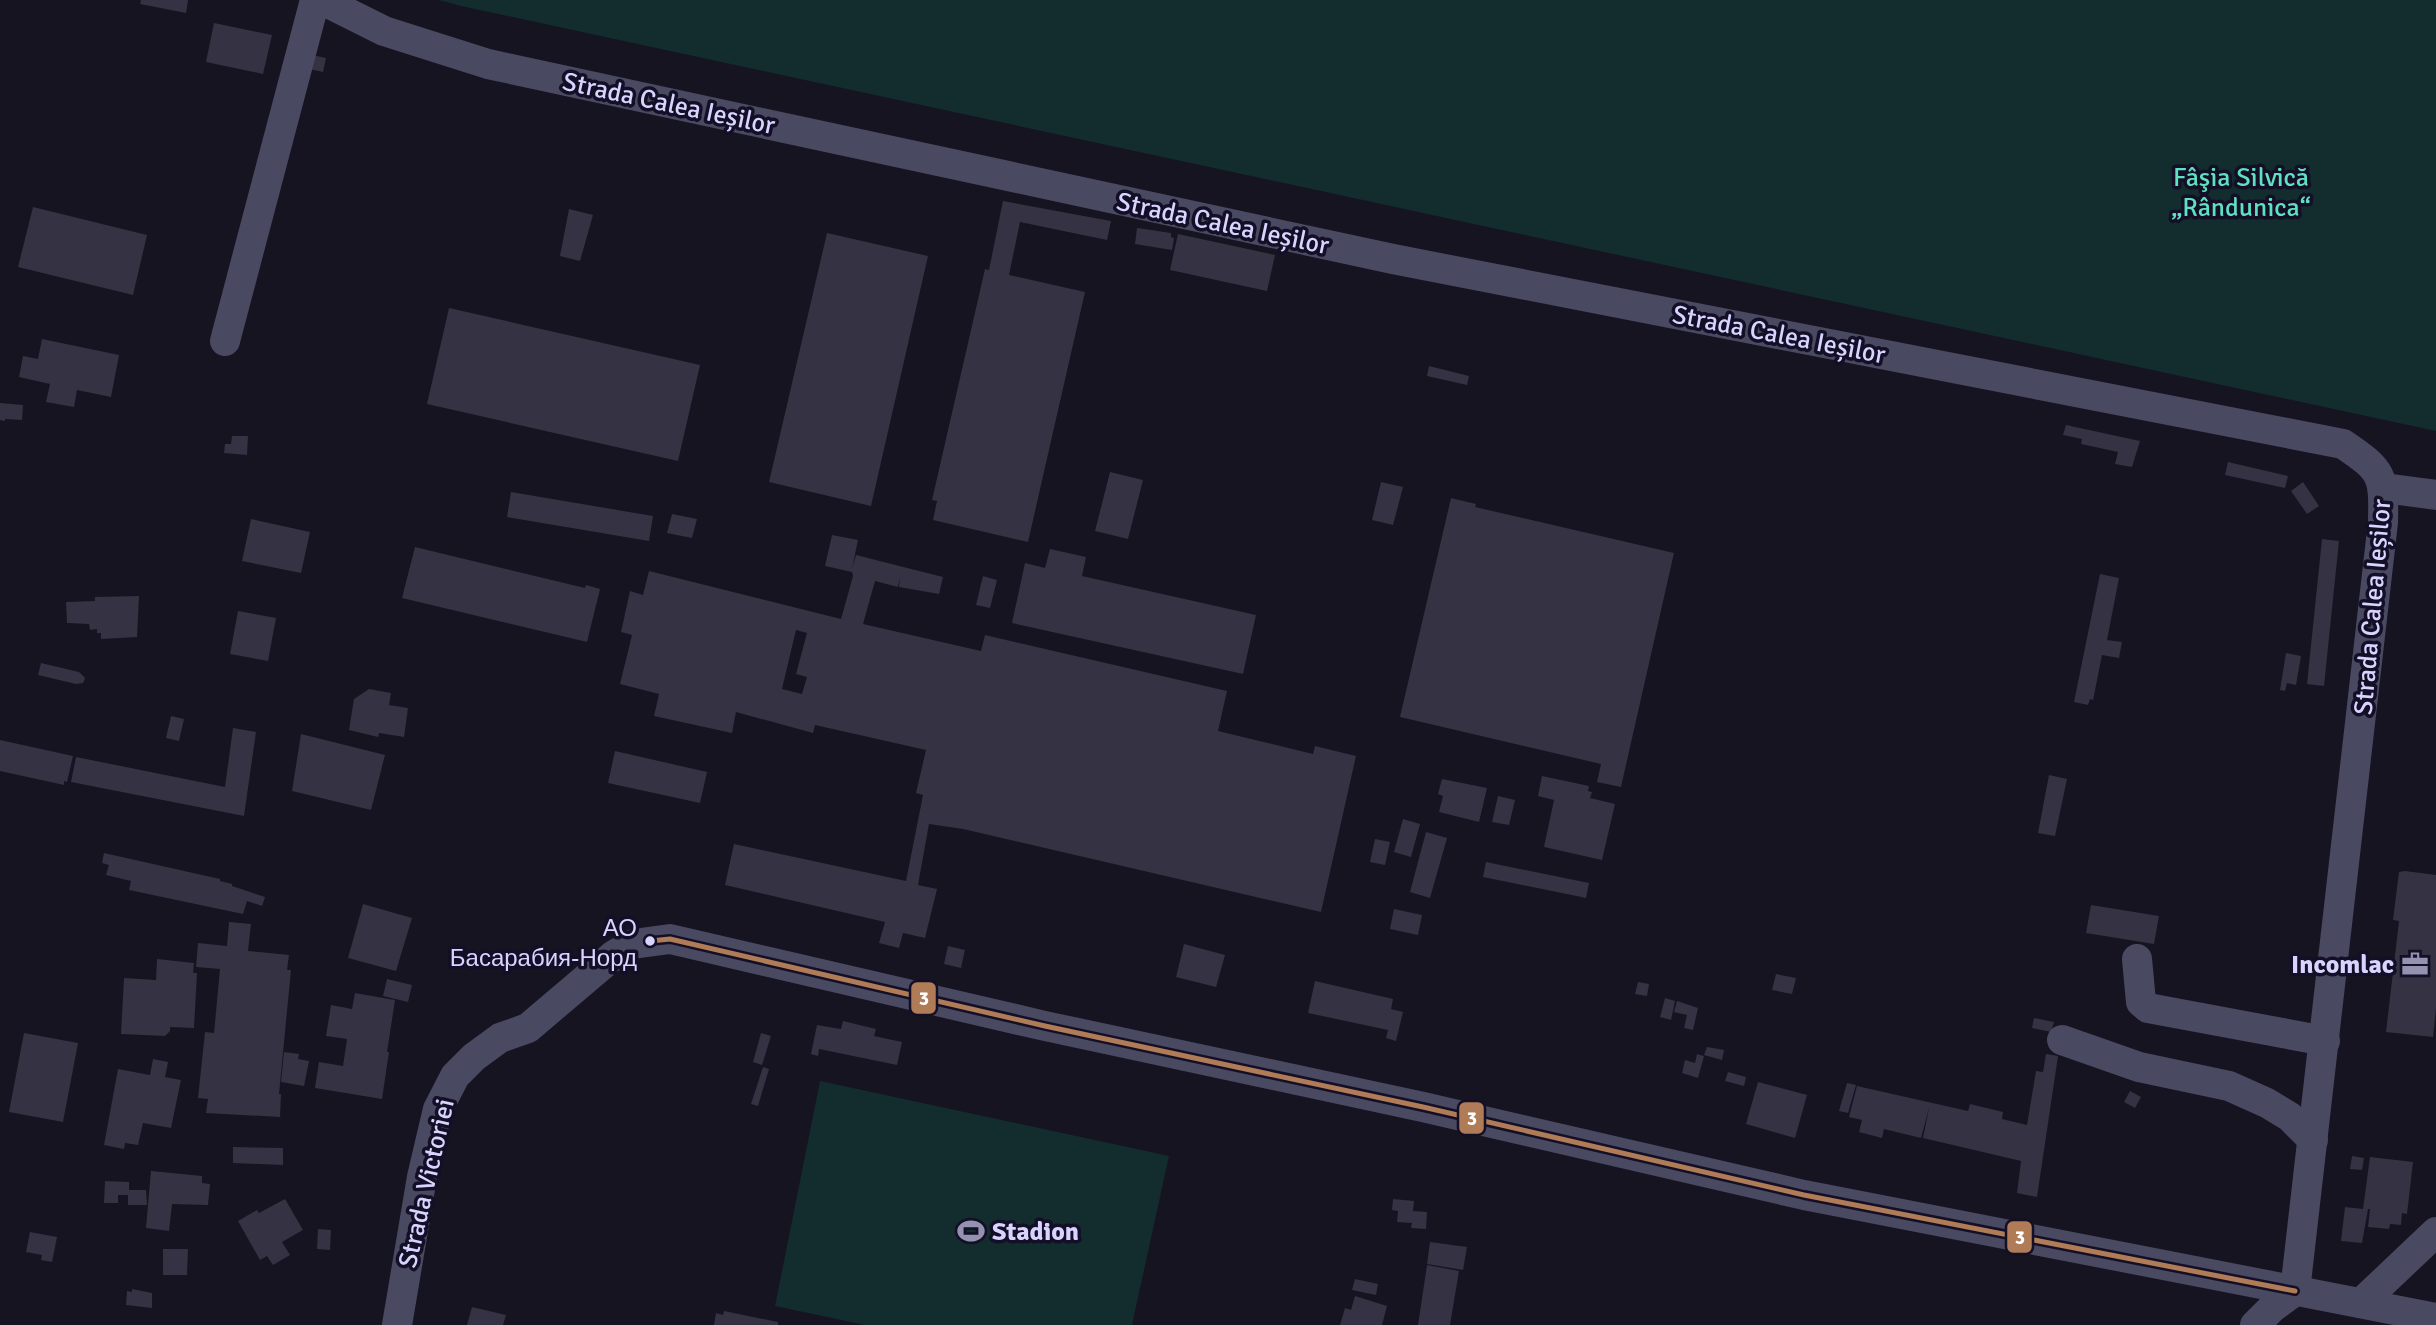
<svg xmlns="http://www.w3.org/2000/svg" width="2436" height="1325" font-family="Signika,sans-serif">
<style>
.green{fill:#132c2d}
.building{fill:#343243;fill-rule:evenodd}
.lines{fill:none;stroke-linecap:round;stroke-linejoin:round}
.minor{stroke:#4a4962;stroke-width:30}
.bus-1-casing{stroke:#130f26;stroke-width:10}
.bus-1{stroke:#b07c57;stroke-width:5}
.bus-dot{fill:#d9d4ff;stroke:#130f26;stroke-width:2.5}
.labels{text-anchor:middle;stroke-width:7;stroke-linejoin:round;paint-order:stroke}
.bus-label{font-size:24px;fill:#d9d4ff;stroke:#130f26;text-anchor:end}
.street-label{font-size:26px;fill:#d9d4ff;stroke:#130f26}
.park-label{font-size:26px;fill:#5fe0c0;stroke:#130f26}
.poi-label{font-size:26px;font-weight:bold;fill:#d9d4ff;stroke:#130f26;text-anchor:end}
.line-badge{stroke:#130f26;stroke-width:2.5}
.badge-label{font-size:19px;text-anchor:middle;font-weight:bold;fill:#fff}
</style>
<rect width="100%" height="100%" fill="#161421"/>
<!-- green -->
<g class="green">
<path d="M439,0h1997v431l-1975,-425z"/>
<path d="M820,1081l349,75 -37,169h-267l-90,-19z"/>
</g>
<!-- building -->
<g class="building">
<path d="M141,0h47l-2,13 -46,-9z"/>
<path d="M214,23l58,12 -9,39 -57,-12z"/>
<path d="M307,54l19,4 -3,14 -19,-4z"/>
<path d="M1003,201l108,20 -4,19 -87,-18 -11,53 76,17 -57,250 -95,-22 4,-19 -5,-1 53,-231 4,1z"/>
<path d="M33,207l114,28 -14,60 -115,-28z"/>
<path d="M569,209l24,6 -13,46 -20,-5z"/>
<path d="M1137,228l34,5v4l3,1 -2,12 -37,-6z"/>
<path d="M827,233l101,23 -57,250 -102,-24z"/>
<path d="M1178,234l97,21 -8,36 -97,-21z"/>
<path d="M449,308l251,57 -22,96 -251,-57z"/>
<path d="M42,339l77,16 -8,42 -34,-7 -3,17 -28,-5 4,-18 -31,-7 4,-21 15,3z"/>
<path d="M1429,366l40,10 -2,9 -40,-9z"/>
<path d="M0,403l23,2 -1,15 -17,-1v2l-5,-1z"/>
<path d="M2066,425l74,16 -8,26 -17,-3 3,-12 -37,-8 1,-5 -19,-4z"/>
<path d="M232,436h16l-1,19 -23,-2 1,-9h6z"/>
<path d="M2228,462l60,14 -3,12 -60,-13z"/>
<path d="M1110,472l33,8 -15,59 -33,-8z"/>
<path d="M1381,482l22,5 -10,38 -21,-5z"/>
<path d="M2303,482l16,24 -12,8 -16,-23z"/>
<path d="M511,492l142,24 -4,25 -142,-24z"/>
<path d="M1451,498l25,6 -1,3 199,46 -53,234 -24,-5 4,-18 -201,-47z"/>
<path d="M672,514l25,5 -5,19 -25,-5z"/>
<path d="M251,519l59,13 -9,41 -59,-12z"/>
<path d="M832,535l26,5 -6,29 4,-14 87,22 -4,17 -40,-7 1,-9 -2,9 -23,-6 -12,43 118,27 4,-16 242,56 -9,40 95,23 2,-8 41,10 -35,156 -358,-83 -34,-5 -11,61 19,4 -12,49 -22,-5 -4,15 -20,-5 6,-21 -160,-37 9,-41 172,37 17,-86 -7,-2 10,-43 -111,-25 -2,8 -77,-21 -4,21 -78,-17 5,-22 -39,-10 12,-49 -11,-3 9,-41 13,4 6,-24 192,48 12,-43 -1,-4 -27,-6zM796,630l11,3 -11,41 11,3 -5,17 -20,-5z"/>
<path d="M2322,539l17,2 -15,145 -17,-2z"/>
<path d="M415,547l170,41 1,-3 14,4 -13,53 -185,-44z"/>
<path d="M1050,549l36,8 -4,19 174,39 -13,59 -231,-51 13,-60 20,5z"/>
<path d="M2100,574l19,4 -12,62 15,2 -3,16 -17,-3 -9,45 -3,-1 -2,6 -14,-3z"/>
<path d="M983,576l14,4 -7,28 -14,-3z"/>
<path d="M139,596l-2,41 -36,2v-6h-4v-4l-7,1 -1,-6 -22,-1 -1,-21 29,-1v-4z"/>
<path d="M238,611l38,7 -8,43 -38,-7z"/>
<path d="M2286,653l15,3 -5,29 -9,-2 -2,8 -5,-1z"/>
<path d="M41,663l38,9 6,6 -2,5 -7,1 -38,-9z"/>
<path d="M369,689l22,4 -2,12 19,3 -4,29 -25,-4 -1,4 -29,-7 5,-31z"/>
<path d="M171,716l13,3 -5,22 -13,-3z"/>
<path d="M233,728l23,4 -12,84 -173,-34 5,-25 149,30z"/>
<path d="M301,734l84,21 -14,55 -79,-19z"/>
<path d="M0,740l73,16 -6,26 -3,-1v4l-64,-14z"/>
<path d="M615,751l92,21 -7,31 -92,-20z"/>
<path d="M2049,775l18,4 -12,57 -17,-3z"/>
<path d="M1542,776l47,10 -1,5 4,1 -2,6 25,6 -13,56 -58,-13 10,-47 -16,-4z"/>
<path d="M1442,779l45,9 -8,34 -40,-10 4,-16 -5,-2z"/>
<path d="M1498,796l17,4 -6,25 -17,-3z"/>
<path d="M1403,819l17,5 -9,33 -17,-5z"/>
<path d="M1426,832l21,6 -17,60 -20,-6z"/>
<path d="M1375,839l15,3 -5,23 -15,-3z"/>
<path d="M104,853l116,26v2l12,3v2l33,11 -3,9 -15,-5 -4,13 -114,-24 2,-9 -25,-6 3,-10 -7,-2z"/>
<path d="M1486,862l103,21 -3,15 -103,-21z"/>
<path d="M2405,871l31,4v133l-3,29 -47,-5 13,-111 -6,-1 6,-48z"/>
<path d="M363,904l49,14 -16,53 -48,-13z"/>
<path d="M2091,905l68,11 -5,28 -68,-11z"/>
<path d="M1394,909l28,6 -4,20 -28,-6z"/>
<path d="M229,922l22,2 -3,27 41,4 -2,15h4l-12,124h2l-1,23 -74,-4 2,-14 -10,-1 7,-66 9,1 6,-64 -24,-2 2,-24 29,3z"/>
<path d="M1184,944l41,11 -9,32 -40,-10z"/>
<path d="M948,946l17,4 -4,18 -17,-4z"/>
<path d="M157,959l37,4 -1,10h4l-3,55 -24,-1v4l-5,5 -44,-2 3,-56 32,2z"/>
<path d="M1776,974l20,4 -4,16 -20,-4z"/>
<path d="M387,979l25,6 -4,17 -25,-6z"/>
<path d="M1315,981l78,18 -2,10 12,3 -7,29 -10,-3 2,-8 -80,-17z"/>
<path d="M1638,982l11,2 -2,12 -12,-2z"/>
<path d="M355,993l40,7 -8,52h2l-7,47 -67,-11 4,-26 24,4 4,-27 -21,-3 5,-31 21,4z"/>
<path d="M1665,998l10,3 -4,19 -11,-3z"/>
<path d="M1677,1001l21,7 -5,22 -9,-2 3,-13 -13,-3z"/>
<path d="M2034,1018l20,4 -3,10 -19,-4z"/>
<path d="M843,1021l33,8 -2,7 28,6 -5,23 -78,-16 -1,7 -7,-2 6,-29 24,4z"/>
<path d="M24,1033l54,10 -15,79 -54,-10z"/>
<path d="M761,1033l10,3 -9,29 -9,-3z"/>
<path d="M1707,1047l17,3 -2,10 -18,-5z"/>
<path d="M284,1052l15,2 -1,5 11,2 -5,25 -23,-4z"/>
<path d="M1697,1054l7,2 -6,22 -16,-5 3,-13 10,3z"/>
<path d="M2046,1054l12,2 -21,141 -20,-4 4,-32 -98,-23 6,-30 -8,30 -37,-9 -2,9 -23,-6 3,-12 -13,-3 8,-31 111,25 2,-7 33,8 -1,7 25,6 9,-54 7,1z"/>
<path d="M153,1059l15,3 -3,15 16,3 -10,48 -28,-5 -5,22 -13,-2 -1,6 -20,-4 14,-76 32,6z"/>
<path d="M763,1067l6,2 -11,37 -7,-2z"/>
<path d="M1728,1072l18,5 -2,9 -19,-5z"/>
<path d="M1758,1082l49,13 -12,43 -49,-14z"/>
<path d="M1847,1083l9,2 -8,28 -9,-2z"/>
<path d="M2130,1091l11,6 -6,11 -11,-6z"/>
<path d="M233,1147l50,1v17l-50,-2z"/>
<path d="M2352,1156l12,2 -2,12 -12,-1z"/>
<path d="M2370,1157l43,5 -6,52 -5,-1 -1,12 -11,-1 -1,5 -21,-2 2,-18h-2l-6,34 -21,-2 4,-34 18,2z"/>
<path d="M151,1171l51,5v7l8,1 -2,21 -36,-1 -3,27 -23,-3z"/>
<path d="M105,1181l24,1v8h17l1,15h-19v-10h-10v8h-14z"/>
<path d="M285,1199l18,31 -21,12 8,13 -17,10 -6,-9 -7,4 -22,-39 19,-11 2,3z"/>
<path d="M1393,1199l21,2 -1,10 14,1 -1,17 -15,-1 1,-5 -15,-1 1,-11 -6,-1z"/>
<path d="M318,1229l13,1 -1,20 -13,-1z"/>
<path d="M30,1232l27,5 -5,25 -11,-2 1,-5 -16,-3z"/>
<path d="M1430,1242l37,5 -4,23 -36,-6z"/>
<path d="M163,1249h25l-1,26h-24z"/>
<path d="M1427,1265l32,6 -9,54h-32z"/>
<path d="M1355,1279l23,5 -2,11 -24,-5z"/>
<path d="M132,1289l20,4v15l-26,-3 1,-14 5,1z"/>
<path d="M1355,1296l32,10 -5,19h-42l5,-17 6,2z"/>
<path d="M472,1307l34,8 -3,10h-36z"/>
<path d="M724,1311l54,11v3h-64l2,-12 7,2z"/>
</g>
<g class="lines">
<!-- minor -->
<g class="minor">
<path d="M322,0l62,31 104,33 905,195 950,185c40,27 41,31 40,78l-88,769"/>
<path d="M225,341l90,-341"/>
<path d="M2384,488l52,7"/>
<path d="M2137,959l4,43 7,6 177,33"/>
<path d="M2062,1040l77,27 90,19 38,17 23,14 23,23"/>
<path d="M2361,1303l75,-71"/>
<path d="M397,1325l25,-148 16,-68 17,-33 19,-19 26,-19 28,-10 86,-73 19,-11 37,-5 375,87 378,81 381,88 632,123"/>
<path d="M2255,1325l17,-17 23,-17"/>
</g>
<defs>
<path id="bus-1" d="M650,941l20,-2 375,87 378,81 381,88 491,96"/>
</defs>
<!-- bus-1 casing -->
<use href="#bus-1" class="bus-1-casing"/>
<!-- bus-1 -->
<use href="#bus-1" class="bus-1"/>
</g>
<!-- icons -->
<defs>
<symbol id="office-bare" viewBox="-9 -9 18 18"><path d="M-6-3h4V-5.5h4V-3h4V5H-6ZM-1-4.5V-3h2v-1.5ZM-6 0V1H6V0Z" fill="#9591b1" stroke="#130f26" stroke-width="2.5" paint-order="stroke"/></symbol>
<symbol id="stadium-bare" viewBox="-9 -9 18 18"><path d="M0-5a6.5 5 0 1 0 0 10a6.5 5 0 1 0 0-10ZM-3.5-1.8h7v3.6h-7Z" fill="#9591b1" stroke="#130f26" stroke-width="2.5" paint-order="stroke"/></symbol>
</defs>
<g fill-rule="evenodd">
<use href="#office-bare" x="2396" y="945" width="38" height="38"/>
<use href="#stadium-bare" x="952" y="1212" width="38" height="38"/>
</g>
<!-- markers -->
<circle class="bus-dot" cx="650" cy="941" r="6"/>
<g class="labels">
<!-- bus labels -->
<g class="bus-label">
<text x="637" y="936">АО<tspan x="637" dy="30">Басарабия-Норд</tspan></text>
</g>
<!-- street labels -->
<g class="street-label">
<text transform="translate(669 103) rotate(12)" y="9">Strada Calea Ieșilor</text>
<text transform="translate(1223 223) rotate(12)" y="9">Strada Calea Ieșilor</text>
<text transform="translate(1779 334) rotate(11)" y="9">Strada Calea Ieșilor</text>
<text transform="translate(2372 607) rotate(-85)" y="9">Strada Calea Ieșilor</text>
<text transform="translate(426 1183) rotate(-77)" y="9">Strada Victoriei</text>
</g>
<!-- park labels -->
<g class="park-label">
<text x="2241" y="186">Fâşia Silvică<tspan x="2241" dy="30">„Rândunica“</tspan></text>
</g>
<!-- poi labels -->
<g class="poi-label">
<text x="2394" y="973">Incomlac</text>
<text x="992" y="1240" text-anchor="start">Stadion</text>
</g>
</g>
<g class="line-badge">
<rect x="910" y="981" width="27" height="34" rx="7" fill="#b07c57"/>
<rect x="1458" y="1101" width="27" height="34" rx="7" fill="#b07c57"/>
<rect x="2006" y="1220" width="27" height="34" rx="7" fill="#b07c57"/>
</g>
<g class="badge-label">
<text x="924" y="1005">3</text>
<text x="1472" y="1125">3</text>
<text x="2020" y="1244">3</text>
</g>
</svg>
